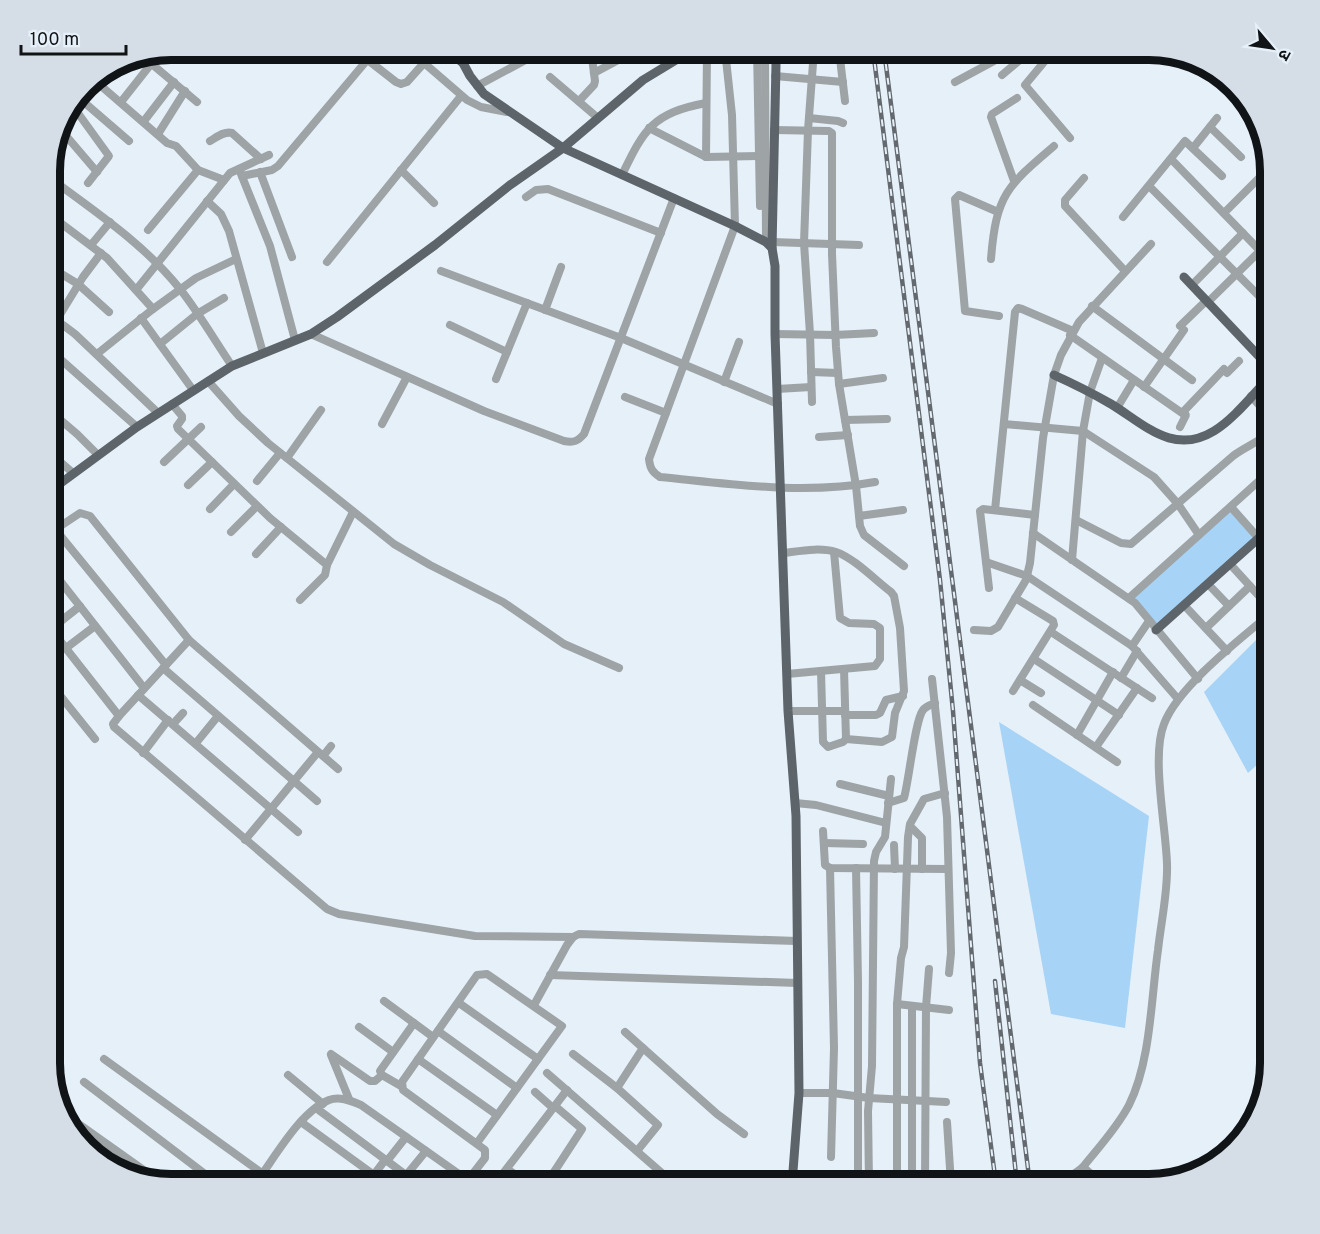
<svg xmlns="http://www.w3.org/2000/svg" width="1320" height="1234" font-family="Overpass,'Noto Sans Devanagari',sans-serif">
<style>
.green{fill:#a6d3f6}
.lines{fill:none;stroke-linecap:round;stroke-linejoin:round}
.minor{stroke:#9ea3a6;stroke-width:8}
.major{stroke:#5d646a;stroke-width:9}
.rail-casing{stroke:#63696e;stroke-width:4.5}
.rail{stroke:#e6f0f9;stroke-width:2;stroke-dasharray:7;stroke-linecap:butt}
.rim{fill:none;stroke:#111417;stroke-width:8}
</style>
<rect width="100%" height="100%" fill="#e6f0f9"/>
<!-- green -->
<g class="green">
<path d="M1231,507l28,31 -103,92 -27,-32z"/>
<path d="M1270,626v127l-22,20 -44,-81z"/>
<path d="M999,722l150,94 -24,212 -74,-14z"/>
</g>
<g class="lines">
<!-- minor -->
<g class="minor">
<path d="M355,50l41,32 5,2 6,-2 17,-19"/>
<path d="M409,50l58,50 14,7 26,5"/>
<path d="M513,50l3,14"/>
<path d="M725,50l7,65 3,111 -86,233c1,9 3,13 11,18 72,7 143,18 215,5"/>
<path d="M757,50l3,156"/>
<path d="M765,50l1,192"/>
<path d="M839,50l6,51"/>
<path d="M1054,50l-29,35 45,53"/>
<path d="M141,55l56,47"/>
<path d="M278,55l9,-5"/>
<path d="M594,73l43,-23"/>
<path d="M1002,75l19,-16 1,-4 -2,-5"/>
<path d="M775,76l68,6"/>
<path d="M550,77l48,41"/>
<path d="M93,79l74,64 9,3 22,24 26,10"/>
<path d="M955,82l39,-21"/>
<path d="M477,86l67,-36"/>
<path d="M78,97l51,44"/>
<path d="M579,101l15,-16 1,-4 -4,-31"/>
<path d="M121,102l30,-38"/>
<path d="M809,118l29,3 5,2"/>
<path d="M144,121l30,-39"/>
<path d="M1210,127l31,30"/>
<path d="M649,128l57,29 53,-1"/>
<path d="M774,130l55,1 3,2v121l4,93 3,37 17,102 4,40 4,9 40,31"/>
<path d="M62,131l35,41"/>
<path d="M158,134l27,-43"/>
<path d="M210,141c7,-4 14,-10 22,-8l29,26"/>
<path d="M1193,148l24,-30"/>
<path d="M706,157l1,-107"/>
<path d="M1171,159l99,102"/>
<path d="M239,169l31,77 25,94"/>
<path d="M401,170l33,33"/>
<path d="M260,172l32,85"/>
<path d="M622,175c22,-46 31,-62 84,-72"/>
<path d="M242,176l30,-6 6,-4 90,-107"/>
<path d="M50,178c46,34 94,66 130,111 19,24 35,52 52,77"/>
<path d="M1084,178l-19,22v6l60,65"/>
<path d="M1014,181l-23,-64 1,-3 25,-16"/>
<path d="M88,183l21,-27 -34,-47 23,-26"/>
<path d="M1149,186l121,121"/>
<path d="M526,197l10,-7 12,-1 113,44"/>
<path d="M207,201l14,13 8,17 34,122"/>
<path d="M998,212l-39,-17 -4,4 10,112 34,5"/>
<path d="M1224,213l46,-46"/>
<path d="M50,215l57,43 46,51"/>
<path d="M1123,217l62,-76 37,35"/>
<path d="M148,230l50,-60"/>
<path d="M772,242l87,3"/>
<path d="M91,245l19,-23"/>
<path d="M991,259c5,-64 16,-73 63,-113"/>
<path d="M327,262l134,-166"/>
<path d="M50,267l28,17 31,28"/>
<path d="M441,271l180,67 157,66"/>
<path d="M1192,285l51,-52"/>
<path d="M136,290l94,-117 39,-18"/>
<path d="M1208,302l62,-61"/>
<path d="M1092,306l100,74"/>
<path d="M545,310l16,-43"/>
<path d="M141,318l52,72"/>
<path d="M50,320l13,5 12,9 83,79"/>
<path d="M450,325l57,27"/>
<path d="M1180,326l27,-26"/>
<path d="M50,331l33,-54 18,-24"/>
<path d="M311,334l173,77 80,30c10,2 14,0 20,-7l90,-236"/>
<path d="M775,334l60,1 39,-2"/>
<path d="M1070,335l112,78 42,-44"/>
<path d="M160,344l37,-30 27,-16"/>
<path d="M50,350l87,77"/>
<path d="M97,354l56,-45 43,-31 40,-19"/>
<path d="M811,372l27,1"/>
<path d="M1227,373l12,-12"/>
<path d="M50,379l5,5"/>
<path d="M496,379l31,-76"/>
<path d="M208,381l31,35 29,27 126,101 36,21 73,37 61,42 55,24"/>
<path d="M724,382l15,-40"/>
<path d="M839,384l44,-6"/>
<path d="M1144,387l40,-57"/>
<path d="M777,389l34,-2"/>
<path d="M1251,396l19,21"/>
<path d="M625,397l41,16"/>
<path d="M812,402l-2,-68 -6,-91 4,-113 6,-80"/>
<path d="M172,404l10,12v3l-5,7 1,3 92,89 57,47 -2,10 -25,25"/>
<path d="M1117,408l17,-28"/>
<path d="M50,411l27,23 21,21"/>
<path d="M845,420l42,-1"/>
<path d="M382,424l25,-47"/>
<path d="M1004,424l79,7 71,46 24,27 21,31"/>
<path d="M1180,427l6,-12 -2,-2"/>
<path d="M819,437l29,-2"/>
<path d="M50,453l23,20"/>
<path d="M287,458l34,-48"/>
<path d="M164,462l37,-35"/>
<path d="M257,481l23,-28"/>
<path d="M188,485l24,-23"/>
<path d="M1231,507l39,44"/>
<path d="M210,509l24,-25"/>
<path d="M995,510l20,-198 3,-4 4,1 51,22"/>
<path d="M859,516l44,-6"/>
<path d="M1076,520l45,23 10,1 102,-88c12,-9 26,-14 37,-24"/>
<path d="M55,529l111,136"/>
<path d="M231,532l26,-26"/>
<path d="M50,533l30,-20 10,3 99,124 149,129"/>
<path d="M1033,533l102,70 63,76"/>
<path d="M783,553c17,-2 37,-6 53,-1 18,6 39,28 55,40l3,4 6,32 4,63 -9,22 -3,24 -10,5 -36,-3"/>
<path d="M256,554l25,-27"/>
<path d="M1072,560l11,-129 7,-39 12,-34"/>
<path d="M986,562l41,14 105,70 46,53"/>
<path d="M1230,564l40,44"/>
<path d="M327,565l26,-53"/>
<path d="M50,568l94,120"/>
<path d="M1208,584l21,22"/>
<path d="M989,588l-9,-77 3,-2 52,6"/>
<path d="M1129,598l141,-127"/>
<path d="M1184,605l43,46"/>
<path d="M50,628l69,88"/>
<path d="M1206,628l44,-42"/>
<path d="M51,629l29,-23"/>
<path d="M974,630l17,1 7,-4 28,-47 4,-17 13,-125 11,-63 7,-20 18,-33 72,-78"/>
<path d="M1051,632l101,66"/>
<path d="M189,640l-70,76 -6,8 1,3 213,182 12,5 136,22 98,1"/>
<path d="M1132,646l17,-25"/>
<path d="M66,648l29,-22"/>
<path d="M1034,659l85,56"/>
<path d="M163,668l154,133"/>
<path d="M821,671l2,71 5,5 15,-5 3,-3 -2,-70"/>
<path d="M787,674l88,-8 5,-7v-31l-6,-4 -25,-1 -9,-5 -6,-66"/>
<path d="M1121,678l16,-27"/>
<path d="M932,679l15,138 4,136 -2,20"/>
<path d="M1020,680l21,13"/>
<path d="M50,683l45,56"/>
<path d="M1013,691l41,-66 -1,-4 -38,-23"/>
<path d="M138,695l160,137"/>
<path d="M50,699l8,-6"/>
<path d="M1033,705l84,57"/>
<path d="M788,711h57"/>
<path d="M845,715h31l4,-2 6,-13 17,-4"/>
<path d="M173,724l10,-11"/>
<path d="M1077,735l36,-63"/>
<path d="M196,743l22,-27"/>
<path d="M1096,747l41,-59"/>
<path d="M143,753l25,-33"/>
<path d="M323,756l8,-10"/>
<path d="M840,784l49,12"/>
<path d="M795,803l21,2 70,18"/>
<path d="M888,803l16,-5c5,-18 11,-78 19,-88 3,-4 8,-5 12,-7"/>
<path d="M910,826l12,12v31"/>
<path d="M823,831l2,34 5,3 118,1"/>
<path d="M245,840l73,-88"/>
<path d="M824,843l39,1"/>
<path d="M894,845l1,24"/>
<path d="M830,868l4,180 -3,109"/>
<path d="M856,868l2,114v202"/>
<path d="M550,975l248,8"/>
<path d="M384,1001l49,36"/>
<path d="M459,1003l79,56"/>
<path d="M897,1004l52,6"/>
<path d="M534,1005l33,-60 6,-8 6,-3 218,7"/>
<path d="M912,1006v178"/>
<path d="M359,1027l34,25"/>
<path d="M438,1031l79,57"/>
<path d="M625,1032l92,82 27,20"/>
<path d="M331,1054l39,27h5l7,-6"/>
<path d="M573,1054l44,34 41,37 -21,26"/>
<path d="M331,1055l18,44"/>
<path d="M104,1059l159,115"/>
<path d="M418,1059l79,56"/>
<path d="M547,1073l124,108"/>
<path d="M288,1075l35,29"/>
<path d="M84,1082l134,102"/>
<path d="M401,1086l-19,-11 -2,-4 34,-48"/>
<path d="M617,1088l26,-40"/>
<path d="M535,1092l18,16"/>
<path d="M799,1093h34l36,5 77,4"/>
<path d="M316,1108l102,76"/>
<path d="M59,1110l103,73"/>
<path d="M301,1122l73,53"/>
<path d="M947,1122l4,62"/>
<path d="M387,1161l19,-24"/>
<path d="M1083,1167l20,17"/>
<path d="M507,1169l23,15"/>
<path d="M552,1175l30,-46 -27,-23"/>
<path d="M468,1180l17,-22v-8l-82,-60 -1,-8 75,-107 10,-1 75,52 -85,117"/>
<path d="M255,1184c19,-25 45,-73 74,-84 11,-4 22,1 32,5l112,79"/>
<path d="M367,1184l18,-24"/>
<path d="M399,1184l27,-33"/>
<path d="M495,1184l72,-94"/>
<path d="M667,1184l7,-5 9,5"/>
<path d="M869,1184l-1,-73 4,-45 2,-205 2,-9 9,-15 6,-58"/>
<path d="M897,1184v-180l4,-46 3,-11 4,-110 2,-13 14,-25 21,-6"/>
<path d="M925,1184l1,-177 3,-38"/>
<path d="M1044,1184c15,-3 27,-6 39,-17 15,-19 34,-39 46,-62 22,-44 22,-107 29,-155 3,-28 10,-58 9,-86 -1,-37 -16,-108 -3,-140 14,-37 75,-84 106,-110"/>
</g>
<!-- major -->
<g class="major">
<path d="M446,50l17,13"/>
<path d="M461,50l2,13 7,13 14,18 79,54 172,78 31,16 6,6 3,18v68l13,377 8,105 3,277 -7,91"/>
<path d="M772,248l4,-183 -2,-15"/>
<path d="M1184,277l86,91"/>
<path d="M1054,375c20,9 38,18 57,29 33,20 62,52 103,27 20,-12 40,-38 56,-54"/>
<path d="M50,491l87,-64 95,-61 79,-32 26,-17 98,-72 75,-60 53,-37 80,-68 33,-20 22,-10"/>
<path d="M1156,630l114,-102"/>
</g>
<defs>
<g id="rail">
<path d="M873,50l67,530 13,131 27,352 16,121"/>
<path d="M884,50l146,1134"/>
<path d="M995,981l22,203"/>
</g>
</defs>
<!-- rail casing -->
<use href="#rail" class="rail-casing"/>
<!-- rail -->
<use href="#rail" class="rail"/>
</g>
<!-- crop -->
<path d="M0 0H1320V1234H0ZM171 60H1149A111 111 0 0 1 1260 171V1063A111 111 0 0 1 1149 1174H171A111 111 0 0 1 60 1063V171A111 111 0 0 1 171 60Z" fill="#d5dee7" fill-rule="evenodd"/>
<path class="rim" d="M171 60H1149A111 111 0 0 1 1260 171V1063A111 111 0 0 1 1149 1174H171A111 111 0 0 1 60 1063V171A111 111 0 0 1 171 60Z"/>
<!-- north arrow -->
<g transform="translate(1272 48) rotate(119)" stroke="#e6f0f9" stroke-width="4.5" paint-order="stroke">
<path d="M0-4.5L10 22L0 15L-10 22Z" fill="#111417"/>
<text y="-9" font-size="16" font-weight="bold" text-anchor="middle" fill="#111417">उ</text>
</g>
<!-- scale -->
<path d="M21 45v9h105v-9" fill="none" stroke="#111417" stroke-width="3"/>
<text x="30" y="45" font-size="18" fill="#111417" stroke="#e6f0f9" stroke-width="4.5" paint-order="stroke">100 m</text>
</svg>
